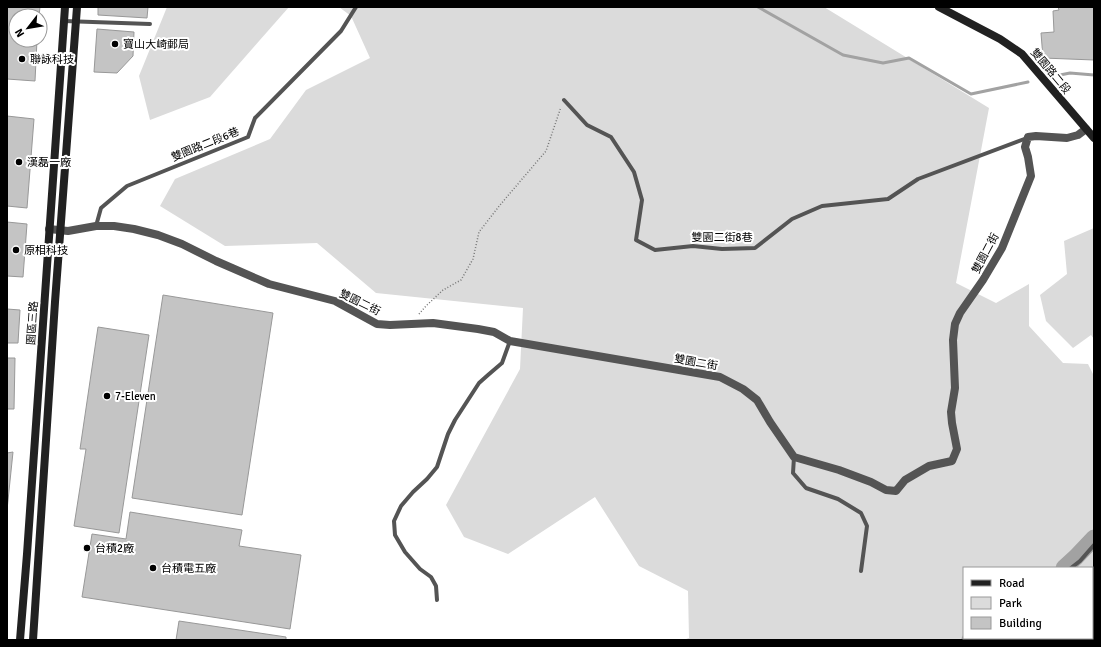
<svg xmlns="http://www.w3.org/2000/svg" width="1101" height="647" font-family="Signika,'Noto Sans TC',sans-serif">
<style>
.green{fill:#dbdbdb;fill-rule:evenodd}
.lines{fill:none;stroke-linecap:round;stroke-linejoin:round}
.stream{stroke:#a2a2a2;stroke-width:3}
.river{stroke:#a2a2a2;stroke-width:17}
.building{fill:#c4c4c4;stroke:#989898}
.path{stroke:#767676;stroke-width:1.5;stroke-dasharray:1 2;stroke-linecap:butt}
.lane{stroke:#545454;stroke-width:4}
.street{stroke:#545454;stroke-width:8}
.secondary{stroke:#212121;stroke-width:8}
.poi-dot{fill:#000;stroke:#fff;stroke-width:1.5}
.labels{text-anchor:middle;stroke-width:4;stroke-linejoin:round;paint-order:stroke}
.poi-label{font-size:11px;fill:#000;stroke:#fff;text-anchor:start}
.street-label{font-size:11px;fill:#000;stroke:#fff}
</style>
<rect width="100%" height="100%" fill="#fff"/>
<!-- green -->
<g class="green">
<path d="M167,7h122l-79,90 -60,23 -11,-44z"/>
<path d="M339,7h485l165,101 -33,175 40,20 33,-19v42l34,37 25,1 6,12v264h-411l6,-2 -1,-47 -49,-25 -44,-69 -87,57 -44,-17 -18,-32 74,-136 3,-61 -147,-15 -59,-50 -92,3 -65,-40 15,-27 95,-40 36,-49 64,-32 -19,-42zM964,568h128v70h-128z"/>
<path d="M1094,228v111l-3,-4 -18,13 -27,-27 -6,-26 27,-21 -3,-33z"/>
</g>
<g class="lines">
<!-- stream -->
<g class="stream">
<path d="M758,7l85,48 40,8 26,-5 62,36 57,-12"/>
<path d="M1060,75l10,-2 24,2"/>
</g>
<!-- river -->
<g class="river">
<path d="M1064,568l12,-11 18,-19"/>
<path d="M970,640l11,-2"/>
</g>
</g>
<!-- building -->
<g class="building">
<path d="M7,7h33l-1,9h-23v24h21l-2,41 -28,-2z"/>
<path d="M98,7h50l-1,11 -49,-3z"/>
<path d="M1058,7h36v53l-51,-2 -2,-25 13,-1 -1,-21 6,-1z"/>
<path d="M97,29l37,3 -1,24 -16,17 -23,-1z"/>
<path d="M7,116l27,3 -7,89 -20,-2z"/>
<path d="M7,222l20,2 -4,53 -16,-1z"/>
<path d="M163,295l110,18 -31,202 -110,-17z"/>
<path d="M7,309l13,1 -2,33h-11z"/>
<path d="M98,327l51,8 -30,198 -45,-7 12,-77h-6z"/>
<path d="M7,358h8l-1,51h-7z"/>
<path d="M13,452l-6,58v-57z"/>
<path d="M130,512l112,18 -3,16 62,9 -11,74 -208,-32 10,-63 34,5z"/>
<path d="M179,621l107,16v3h-110z"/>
</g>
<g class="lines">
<!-- path -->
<path class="path" d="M419,314l7,-8 17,-16 18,-10 12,-21 6,-27 21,-27 46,-54 15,-44"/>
<!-- lane -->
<g class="lane">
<path d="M64,21l86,3"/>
<path d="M564,100l23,25 24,12 23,35 8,28 -6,40 19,10 38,-4 29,3 33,-1 37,-29 30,-13 66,-7 30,-20 109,-41"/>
<path d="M96,226l5,-18 26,-22 121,-49 7,-19 86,-87 15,-24"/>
<path d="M794,457l-1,16 13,15 32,11 23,14 6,13 -6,45"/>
<path d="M1071,568l9,-7 14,-16"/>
<path d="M437,600l-1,-14 -5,-9 -11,-8 -15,-17 -10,-17 -1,-14 7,-15 12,-14 14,-13 10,-12 11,-33 7,-14 24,-37 9,-8 14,-12 8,-22"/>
<path d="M999,640l4,-2"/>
</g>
<!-- street -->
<path class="street" d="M49,229l19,2 28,-5h18l20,3 24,6 24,9 34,17 53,23 66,17 42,23 13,1 43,-2 45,6 16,3 16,9 210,36 23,12 14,11 13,22 24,35 45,13 32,12 15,8 10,1 9,-11 24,-14 23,-5 5,-12 -5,-26 -1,-11 4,-24 -2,-48 2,-16 5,-11 23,-33 19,-32 29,-72 -3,-19 -3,-10 3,-10 8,-1 31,2 11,-3 8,-6"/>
<!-- secondary -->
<g class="secondary">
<path d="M939,7l61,32 22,15 72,84"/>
<path d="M20,640l7,-86 38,-547"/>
<path d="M33,640l22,-338 22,-295"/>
</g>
</g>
<!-- markers -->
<g class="poi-dot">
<circle cx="115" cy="44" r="4"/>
<circle cx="22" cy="59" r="4"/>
<circle cx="19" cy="162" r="4"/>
<circle cx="16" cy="250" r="4"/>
<circle cx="107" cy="396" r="4"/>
<circle cx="87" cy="548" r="4"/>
<circle cx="153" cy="568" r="4"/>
</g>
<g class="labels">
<!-- poi labels -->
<g class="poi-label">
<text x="123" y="48">寶山大崎郵局</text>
<text x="30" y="63">聯詠科技</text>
<text x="27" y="166">漢磊一廠</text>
<text x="24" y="254">原相科技</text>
<text x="115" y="400">7-Eleven</text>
<text x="95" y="552">台積2廠</text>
<text x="161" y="572">台積電五廠</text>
</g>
<!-- street labels -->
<g class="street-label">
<text transform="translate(1051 71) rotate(50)" y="4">雙園路二段</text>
<text transform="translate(205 144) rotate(-22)" y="4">雙園路二段6巷</text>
<text x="722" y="241">雙園二街8巷</text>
<text transform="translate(985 253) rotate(-62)" y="4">雙園二街</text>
<text transform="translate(360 302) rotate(26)" y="4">雙園二街</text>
<text transform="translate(32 323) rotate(-86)" y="4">園區三路</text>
<text transform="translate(696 362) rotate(10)" y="4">雙園二街</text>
</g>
</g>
<!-- border -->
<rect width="1101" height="647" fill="none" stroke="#000000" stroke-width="16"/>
<!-- legend -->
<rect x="963" y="567" width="130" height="72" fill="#ffffff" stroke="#999999"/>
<rect x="971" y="580" width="20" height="6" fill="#212121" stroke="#999999"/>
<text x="999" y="587" font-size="12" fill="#000000">Road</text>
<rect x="971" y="597" width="20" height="12" fill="#dbdbdb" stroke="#999999"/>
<text x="999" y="607" font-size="12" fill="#000000">Park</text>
<rect x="971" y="617" width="20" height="12" fill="#c4c4c4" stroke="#999999"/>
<text x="999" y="627" font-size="12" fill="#000000">Building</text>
<!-- north arrow -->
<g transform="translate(28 28) rotate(239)"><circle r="19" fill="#ffffff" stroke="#999999"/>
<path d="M0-3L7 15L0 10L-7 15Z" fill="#000000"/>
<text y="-6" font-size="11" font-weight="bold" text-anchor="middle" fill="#000000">N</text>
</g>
</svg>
